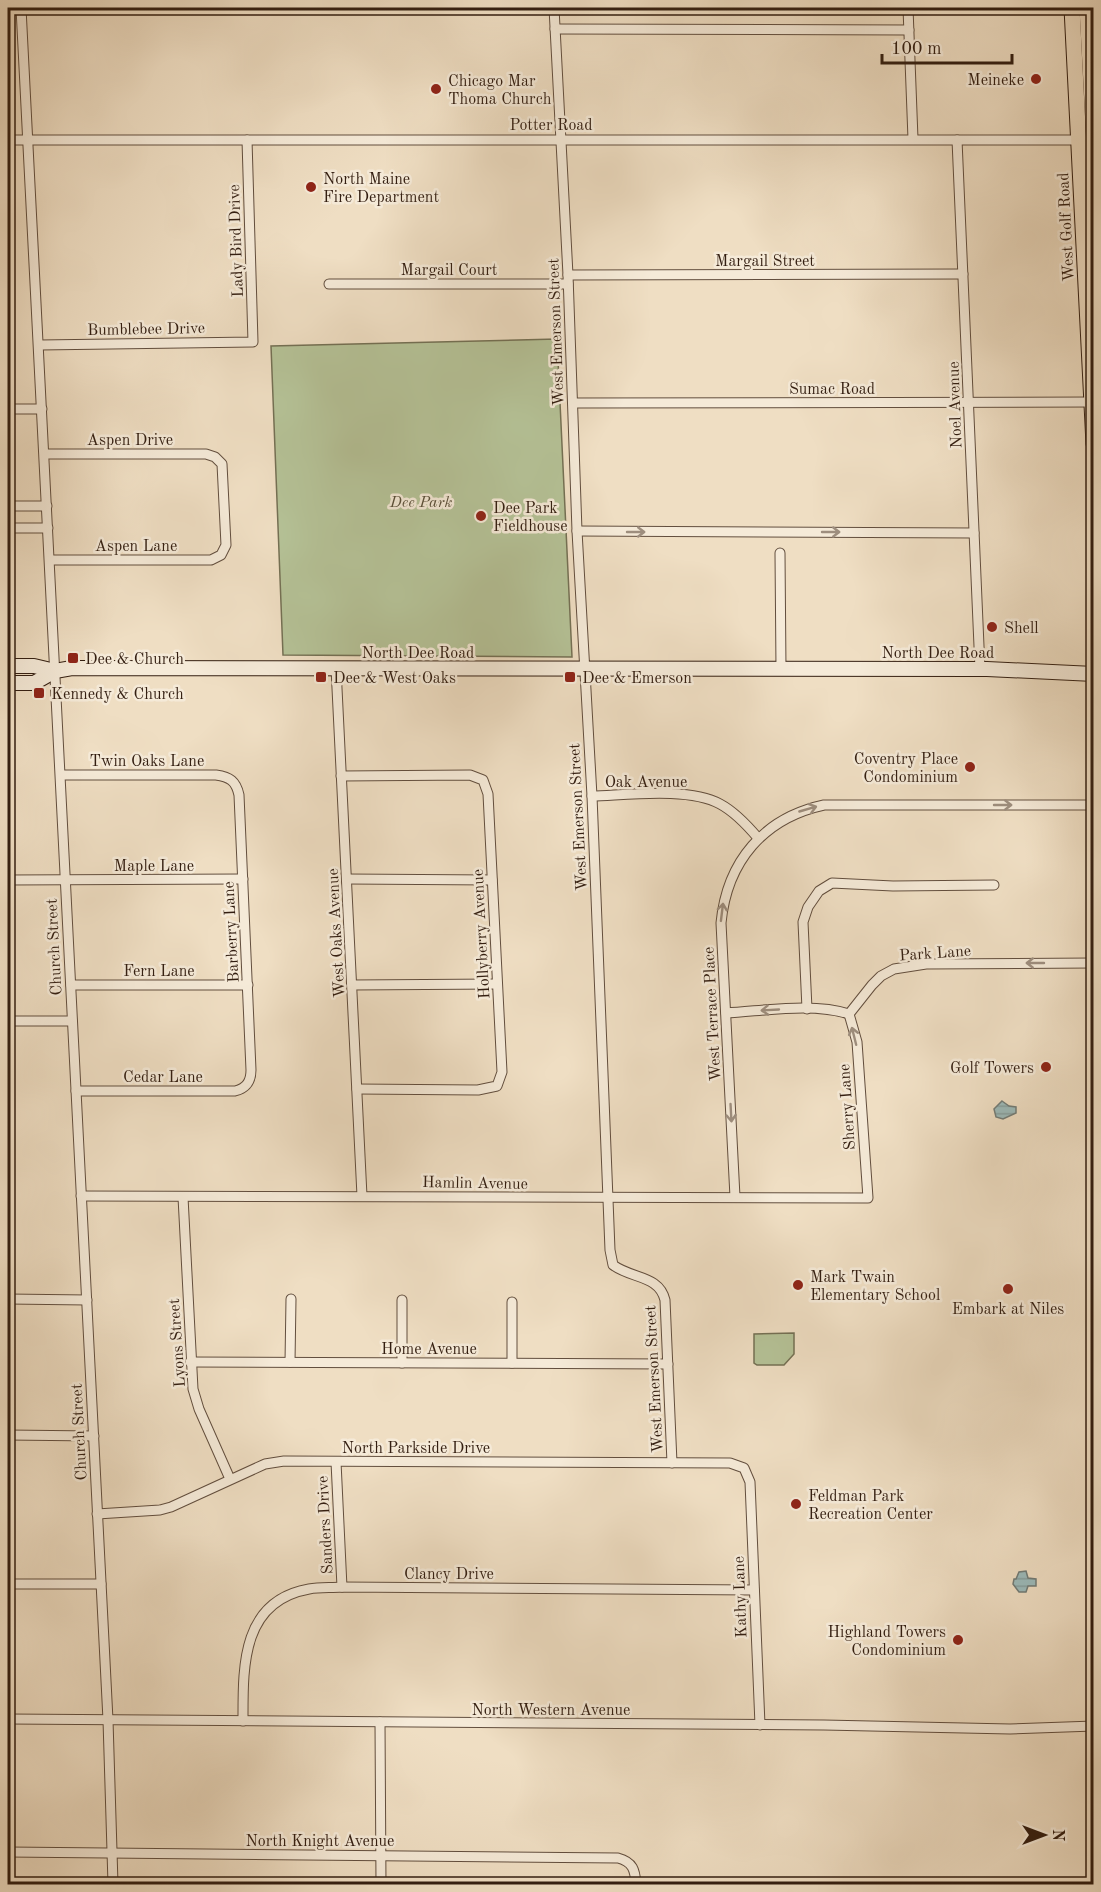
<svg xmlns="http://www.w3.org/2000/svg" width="1101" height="1892" font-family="'Old Standard TT',serif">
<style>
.green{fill:#b5c297;stroke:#747054;stroke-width:1.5}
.water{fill:url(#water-rules);stroke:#727c77;stroke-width:1.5}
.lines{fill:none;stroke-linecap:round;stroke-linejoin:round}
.street-casing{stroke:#624e3e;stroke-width:11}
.secondary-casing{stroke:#331e11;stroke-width:16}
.primary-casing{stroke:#331e11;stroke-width:17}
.street{stroke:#f5ead8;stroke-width:9}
.secondary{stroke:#f5ead8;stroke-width:14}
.primary{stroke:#efdec3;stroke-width:15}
.oneway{stroke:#9e8e7e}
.poi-dot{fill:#8f2418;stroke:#f5ead8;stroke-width:2}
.labels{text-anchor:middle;stroke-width:5;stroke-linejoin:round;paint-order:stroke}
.poi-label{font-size:16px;fill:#331e11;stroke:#f5ead8;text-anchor:start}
.street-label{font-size:16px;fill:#331e11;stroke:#f5ead8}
.park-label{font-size:16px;font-style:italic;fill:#5a4f39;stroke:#f5ead8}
</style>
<defs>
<pattern id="water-rules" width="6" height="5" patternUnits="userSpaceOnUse" patternTransform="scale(1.5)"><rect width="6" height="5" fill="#9cbbbb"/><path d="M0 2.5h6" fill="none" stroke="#87a0a0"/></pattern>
</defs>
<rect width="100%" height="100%" fill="#efdec3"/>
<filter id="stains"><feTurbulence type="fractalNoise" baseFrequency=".00333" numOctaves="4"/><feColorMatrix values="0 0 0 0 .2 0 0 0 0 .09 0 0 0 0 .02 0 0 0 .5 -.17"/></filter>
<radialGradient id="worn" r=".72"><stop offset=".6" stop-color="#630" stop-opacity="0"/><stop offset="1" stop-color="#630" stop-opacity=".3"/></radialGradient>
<!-- green -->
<g class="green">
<path d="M557,339l15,318 -289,-2 -12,-309z"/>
<path d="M794,1333v21l-10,11h-27l-3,-2v-29z"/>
</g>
<!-- water -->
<g class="water">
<path d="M1002,1101l7,5 7,1v6l-13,6 -7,-2 -2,-8z"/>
<path d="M1026,1571l2,7 8,1v7h-8l-2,6h-7l-6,-8 1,-5h2l3,-7z"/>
</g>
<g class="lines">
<defs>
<g id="street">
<path d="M21,8l87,1712 5,164"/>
<path d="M554,8l14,267 9,256 15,265 18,454 3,15c19,14 46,10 52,35l7,163"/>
<path d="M908,8l5,131"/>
<path d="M555,29l354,1"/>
<path d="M8,140h1074"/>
<path d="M957,140l23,529"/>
<path d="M568,275l395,-1"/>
<path d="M329,284h239"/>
<path d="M40,345l213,-3 -6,-202"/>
<path d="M573,403l521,-1"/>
<path d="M8,409h34"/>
<path d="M45,454h161l9,3 7,7 4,81 -5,10 -10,5h-161"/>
<path d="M8,506h39"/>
<path d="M8,528h40"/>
<path d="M577,531l397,2"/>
<path d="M780,553l1,116"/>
<path d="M336,668l26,528"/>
<path d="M61,775h155c14,2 20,6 23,20l12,275c0,11 -4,18 -16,21h-159"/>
<path d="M341,776l129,-1 13,5 5,14 14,278 -5,14 -19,4 -121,-1"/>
<path d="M592,796c35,-1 97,-9 128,8 15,8 27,21 38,34"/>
<path d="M347,879l145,1"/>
<path d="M8,880l235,-1"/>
<path d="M71,985h177"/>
<path d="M352,985l145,-1"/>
<path d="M807,1009l-4,-87 5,-15 11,-16 13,-8 61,3 101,-1"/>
<path d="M726,1013c38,-2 87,-11 123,1"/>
<path d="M849,1014l23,-29 9,-9 13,-7 32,-5 168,-1"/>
<path d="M8,1021h64"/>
<path d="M81,1196l787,2 -11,-156 -8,-28"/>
<path d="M183,1197l10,192 6,20 31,70"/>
<path d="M735,1197l-14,-274c6,-62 43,-105 103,-118h270"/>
<path d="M8,1299l79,1"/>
<path d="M190,1362l478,2"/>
<path d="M290,1362l1,-63"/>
<path d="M402,1363v-63"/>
<path d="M512,1363v-61"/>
<path d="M8,1435l86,1"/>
<path d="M336,1462l6,125"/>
<path d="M97,1514l63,-4 11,-3 94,-43 19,-3 446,2 14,5 6,14 10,243"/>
<path d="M8,1584h93"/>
<path d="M8,1719l816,6 186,4 84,-3"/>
<path d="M243,1721c0,-54 -2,-120 66,-132 11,-2 22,-1 33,-2l412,3"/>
<path d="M380,1722l1,162"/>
<path d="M8,1852l610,6c15,4 17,12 18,26"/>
</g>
<g id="secondary">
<path d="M8,666h26l21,5"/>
<path d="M8,683h26l21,-12 17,-3 915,1 107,5"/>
</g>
<g id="primary">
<path d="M1072,8l22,436"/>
<path d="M1087,8l7,132"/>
</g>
</defs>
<!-- street casing -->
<use href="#street" class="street-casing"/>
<!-- secondary casing -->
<use href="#secondary" class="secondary-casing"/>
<!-- primary casing -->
<use href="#primary" class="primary-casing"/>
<!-- street -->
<use href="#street" class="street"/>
<!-- secondary -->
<use href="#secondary" class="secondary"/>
<!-- primary -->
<use href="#primary" class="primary"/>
</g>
<!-- one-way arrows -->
<defs><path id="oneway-shaft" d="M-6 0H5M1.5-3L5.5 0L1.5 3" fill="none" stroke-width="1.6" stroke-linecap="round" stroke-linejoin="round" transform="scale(1.5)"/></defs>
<g class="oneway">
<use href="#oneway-shaft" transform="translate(636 532)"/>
<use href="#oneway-shaft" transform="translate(831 532)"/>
<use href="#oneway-shaft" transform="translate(1003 805)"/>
<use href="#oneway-shaft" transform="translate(808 809) rotate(-16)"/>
<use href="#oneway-shaft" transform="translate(722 912) rotate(-83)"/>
<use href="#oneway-shaft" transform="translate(1035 963) rotate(180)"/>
<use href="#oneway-shaft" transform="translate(770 1010) rotate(177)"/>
<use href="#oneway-shaft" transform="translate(854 1036) rotate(-104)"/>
<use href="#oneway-shaft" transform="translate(731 1113) rotate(87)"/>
</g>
<!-- markers -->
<g class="poi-dot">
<circle cx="1036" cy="79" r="6"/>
<circle cx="436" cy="89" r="6"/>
<circle cx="311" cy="187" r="6"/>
<circle cx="481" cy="516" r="6"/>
<circle cx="992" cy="627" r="6"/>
<rect x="67" y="652" width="12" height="12" rx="3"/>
<rect x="315" y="671" width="12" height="12" rx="3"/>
<rect x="564" y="671" width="12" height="12" rx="3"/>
<rect x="33" y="687" width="12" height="12" rx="3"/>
<circle cx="970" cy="767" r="6"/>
<circle cx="1046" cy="1067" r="6"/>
<circle cx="798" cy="1285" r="6"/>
<circle cx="1008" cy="1289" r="6"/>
<circle cx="796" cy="1504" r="6"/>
<circle cx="958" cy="1640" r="6"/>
</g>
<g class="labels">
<!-- poi labels -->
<g class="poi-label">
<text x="1024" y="85" text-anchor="end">Meineke</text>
<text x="448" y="86">Chicago Mar<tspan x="448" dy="18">Thoma Church</tspan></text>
<text x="323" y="184">North Maine<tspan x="323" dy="18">Fire Department</tspan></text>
<text x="493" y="513">Dee Park<tspan x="493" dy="18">Fieldhouse</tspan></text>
<text x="1004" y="633">Shell</text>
<text x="85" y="664">Dee &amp; Church</text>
<text x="333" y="683">Dee &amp; West Oaks</text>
<text x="582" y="683">Dee &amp; Emerson</text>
<text x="51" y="699">Kennedy &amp; Church</text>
<text x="958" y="764" text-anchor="end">Coventry Place<tspan x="958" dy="18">Condominium</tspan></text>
<text x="1034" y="1073" text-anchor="end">Golf Towers</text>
<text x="810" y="1282">Mark Twain<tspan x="810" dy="18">Elementary School</tspan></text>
<text x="1008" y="1314" text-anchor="middle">Embark at Niles</text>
<text x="808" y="1501">Feldman Park<tspan x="808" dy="18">Recreation Center</tspan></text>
<text x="946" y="1637" text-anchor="end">Highland Towers<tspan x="946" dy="18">Condominium</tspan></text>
</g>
<!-- street labels -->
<g class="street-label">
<text x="551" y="130">Potter Road</text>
<text transform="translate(1065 227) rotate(-93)" y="6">West Golf Road</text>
<text transform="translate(235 241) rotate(-92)" y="6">Lady Bird Drive</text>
<text x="765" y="266">Margail Street</text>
<text x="449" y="275">Margail Court</text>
<text transform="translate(146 328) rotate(-1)" y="6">Bumblebee Drive</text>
<text transform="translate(555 332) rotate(-92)" y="6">West Emerson Street</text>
<text x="832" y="394">Sumac Road</text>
<text transform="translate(954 405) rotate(-92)" y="6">Noel Avenue</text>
<text x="130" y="445">Aspen Drive</text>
<text x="136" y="551">Aspen Lane</text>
<text x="418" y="658">North Dee Road</text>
<text x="938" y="658">North Dee Road</text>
<text x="147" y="766">Twin Oaks Lane</text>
<text x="646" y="787">Oak Avenue</text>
<text transform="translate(577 817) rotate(-93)" y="6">West Emerson Street</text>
<text x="154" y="871">Maple Lane</text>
<text transform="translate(230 932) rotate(-93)" y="6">Barberry Lane</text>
<text transform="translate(335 933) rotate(-93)" y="6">West Oaks Avenue</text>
<text transform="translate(480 934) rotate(-93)" y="6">Hollyberry Avenue</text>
<text transform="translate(53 947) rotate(-93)" y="6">Church Street</text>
<text transform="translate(935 952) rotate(-4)" y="6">Park Lane</text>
<text x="159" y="976">Fern Lane</text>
<text transform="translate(711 1014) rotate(-93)" y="6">West Terrace Place</text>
<text x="163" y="1082">Cedar Lane</text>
<text transform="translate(846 1107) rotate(-94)" y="6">Sherry Lane</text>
<text transform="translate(475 1182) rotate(1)" y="6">Hamlin Avenue</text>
<text transform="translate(176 1343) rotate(-94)" y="6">Lyons Street</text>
<text x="429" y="1354">Home Avenue</text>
<text transform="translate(653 1379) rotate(-93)" y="6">West Emerson Street</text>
<text transform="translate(78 1432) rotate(-93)" y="6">Church Street</text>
<text x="416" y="1453">North Parkside Drive</text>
<text transform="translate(324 1525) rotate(-93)" y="6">Sanders Drive</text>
<text x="449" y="1579">Clancy Drive</text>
<text transform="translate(739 1597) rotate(-92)" y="6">Kathy Lane</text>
<text x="551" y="1715">North Western Avenue</text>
<text x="320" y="1846">North Knight Avenue</text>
</g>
<!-- park labels -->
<g class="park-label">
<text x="421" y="507">Dee Park</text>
</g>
</g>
<!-- margin -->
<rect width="1101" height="1892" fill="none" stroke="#efdec3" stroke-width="30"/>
<rect x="9" y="9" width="1083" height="1874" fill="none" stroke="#331e11" stroke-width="3"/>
<rect x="15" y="15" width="1071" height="1862" fill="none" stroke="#331e11" stroke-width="1.5"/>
<!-- north arrow -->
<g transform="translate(1044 1835) rotate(90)" stroke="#f5ead8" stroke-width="4.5" paint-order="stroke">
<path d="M0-4.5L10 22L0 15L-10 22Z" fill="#331e11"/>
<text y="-9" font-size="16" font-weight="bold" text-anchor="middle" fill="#331e11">N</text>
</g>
<!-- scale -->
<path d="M882 54v9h130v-9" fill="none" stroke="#331e11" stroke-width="3"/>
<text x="891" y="54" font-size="18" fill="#331e11" stroke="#f5ead8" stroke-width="4.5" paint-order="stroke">100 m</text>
<rect width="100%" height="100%" filter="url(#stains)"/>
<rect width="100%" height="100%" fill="url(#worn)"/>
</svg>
